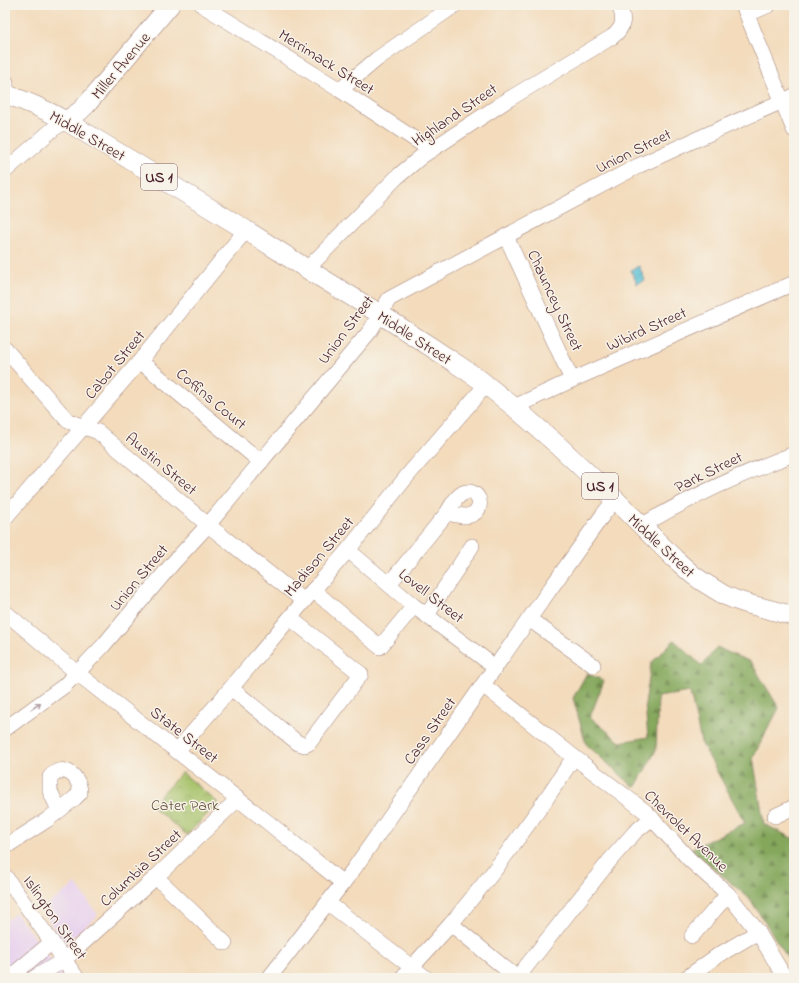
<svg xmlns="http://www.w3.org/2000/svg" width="799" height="983" font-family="'Indie Flower',sans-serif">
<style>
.built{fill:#e8d2ee}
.forest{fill:url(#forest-firs);stroke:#676344}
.park{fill:url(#park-crowns);stroke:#78704a}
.water{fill:url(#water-waves);stroke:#527080}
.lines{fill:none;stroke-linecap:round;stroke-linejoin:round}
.minor-casing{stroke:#9e7d74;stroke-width:16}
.major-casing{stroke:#9e7d74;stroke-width:20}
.minor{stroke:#fff;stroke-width:15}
.major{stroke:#fff;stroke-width:19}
.oneway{stroke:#ae9aa0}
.labels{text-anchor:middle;stroke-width:3;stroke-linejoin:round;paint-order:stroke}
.shield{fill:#f7f3e8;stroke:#7e5f64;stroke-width:1}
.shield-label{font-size:15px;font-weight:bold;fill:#4a1f2b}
.street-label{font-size:16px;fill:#4a1f2b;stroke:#f7f3e8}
.park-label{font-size:16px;fill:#65503d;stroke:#f7f3e8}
</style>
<defs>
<pattern id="forest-firs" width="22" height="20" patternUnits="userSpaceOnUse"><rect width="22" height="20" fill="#84a75c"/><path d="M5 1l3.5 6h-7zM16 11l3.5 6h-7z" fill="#6e874c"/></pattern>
<pattern id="park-crowns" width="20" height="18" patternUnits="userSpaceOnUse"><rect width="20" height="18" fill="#a5c168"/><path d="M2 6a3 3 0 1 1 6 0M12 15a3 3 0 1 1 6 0" fill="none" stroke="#90a55a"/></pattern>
<pattern id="water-waves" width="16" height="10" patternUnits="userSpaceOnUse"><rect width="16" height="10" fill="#59c1d6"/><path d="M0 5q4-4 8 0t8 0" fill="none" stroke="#4fa5b8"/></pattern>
</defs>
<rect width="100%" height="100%" fill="#f7f3e8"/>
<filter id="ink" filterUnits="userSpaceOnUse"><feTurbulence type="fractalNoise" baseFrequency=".025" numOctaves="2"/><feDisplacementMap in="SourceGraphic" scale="8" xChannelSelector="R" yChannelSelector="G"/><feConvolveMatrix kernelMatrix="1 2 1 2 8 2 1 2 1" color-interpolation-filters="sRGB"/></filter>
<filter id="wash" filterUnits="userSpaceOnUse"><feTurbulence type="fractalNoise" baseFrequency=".012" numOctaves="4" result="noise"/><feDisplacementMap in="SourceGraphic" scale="16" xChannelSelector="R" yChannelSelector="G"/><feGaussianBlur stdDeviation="0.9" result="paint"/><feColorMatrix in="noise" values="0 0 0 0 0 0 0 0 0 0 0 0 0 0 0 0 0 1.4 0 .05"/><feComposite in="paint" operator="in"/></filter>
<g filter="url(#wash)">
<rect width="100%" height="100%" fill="#f3dbbc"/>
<!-- built -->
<g class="built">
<path d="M76,884l22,31 -34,30 -23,-36z"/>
<path d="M16,913l41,54 7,11h-59v-57z"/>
</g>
<!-- forest -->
<path class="forest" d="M674,640l28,26 15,-19 10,5 24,10 28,46 -26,49 11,67 30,15v129l-44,-69 -59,-50 54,-26 -44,-81 -11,-50 -32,5 -2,53 -21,38 -49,-44 -13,-46 14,-25 17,8 -14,36 30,25 28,-5 -3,-32 6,-42z"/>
<!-- park -->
<path class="park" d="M182,772l36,31 -31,32 -36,-29z"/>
<!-- water -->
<path class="water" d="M639,266l6,14 -8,4 -6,-14z"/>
</g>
<g filter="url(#ink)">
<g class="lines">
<defs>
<g id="minor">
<path d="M202,5l138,85 91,60"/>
<path d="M743,5l51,125"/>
<path d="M748,14l21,-9"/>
<path d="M5,81l1,1v12"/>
<path d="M340,90l37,-31 78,-54"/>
<path d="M5,171l48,-42 13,-8"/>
<path d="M506,236l66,144"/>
<path d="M307,269l90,-92 25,-21 87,-57 103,-62c12,-9 13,-18 7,-32"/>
<path d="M5,349l63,72 30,11 110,93 96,76"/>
<path d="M140,361l121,101"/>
<path d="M514,407l58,-27 222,-97"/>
<path d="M5,518l135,-157 106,-131"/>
<path d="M641,526c49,-29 100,-52 153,-72"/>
<path d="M348,550l66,56 81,61"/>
<path d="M389,584l58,-71c6,1 12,3 19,3 22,-2 14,-30 -3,-23 -7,4 -12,13 -16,20"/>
<path d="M313,590l67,57 34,-41"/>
<path d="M5,612l72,61 193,151 73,59"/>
<path d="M427,615l45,-69"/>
<path d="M529,619l64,46"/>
<path d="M483,685l91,72 72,55 44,48 38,34 30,38 27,46"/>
<path d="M231,688l67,55 7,2 4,-2 52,-69 -71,-56"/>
<path d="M5,729l59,-43 13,-13 25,-26 71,-84 35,-38 162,-194 19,-32 179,-96 70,-37 50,-23 106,-47"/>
<path d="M177,751l54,-63 73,-87 44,-51 60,-75 78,-90"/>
<path d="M775,816l19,-9"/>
<path d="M5,847l42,-27 28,-22 5,-5c0,-17 -17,-31 -30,-16v14l9,19"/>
<path d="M5,876l72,102"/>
<path d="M156,877l69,66"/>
<path d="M328,903l98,75"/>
<path d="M451,924l66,54"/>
<path d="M692,936l36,-42"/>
<path d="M7,978l8,-5 37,-31"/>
<path d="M34,978l30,-18 92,-83 82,-78"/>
<path d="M269,978l84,-108 176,-251 73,-103 13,-17"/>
<path d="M402,978l49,-54 43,-53 48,-66 32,-48"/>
<path d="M517,978l94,-119 24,-27 17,-14"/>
<path d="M686,978l31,-22 41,-24"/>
</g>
<g id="major">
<path d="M5,94c21,7 41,16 61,27l180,109 61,39 73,45 51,33 48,32 35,28 47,41 54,51 60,60 18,16 10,7 21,13 12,5 12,4 46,12"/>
<path d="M66,121l14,-10 7,-7 83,-99"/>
</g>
</defs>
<!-- minor casing -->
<use href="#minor" class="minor-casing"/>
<!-- major casing -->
<use href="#major" class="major-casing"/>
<!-- minor -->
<use href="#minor" class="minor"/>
<!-- major -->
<use href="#major" class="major"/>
</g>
<!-- one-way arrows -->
<defs><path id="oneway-shaft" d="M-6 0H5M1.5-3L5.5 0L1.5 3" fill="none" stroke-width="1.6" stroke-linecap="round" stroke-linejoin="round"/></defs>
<use class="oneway" href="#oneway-shaft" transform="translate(36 706) rotate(-36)"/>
</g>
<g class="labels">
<!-- shield labels -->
<g class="shield">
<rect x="141" y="164" width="36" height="26" rx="3"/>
<rect x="582" y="473" width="36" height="26" rx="3"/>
</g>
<g class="shield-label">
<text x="159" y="182">US 1</text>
<text x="600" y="491">US 1</text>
</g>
<!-- street labels -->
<g class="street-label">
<text transform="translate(327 61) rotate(32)" y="6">Merrimack Street</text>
<text transform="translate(120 65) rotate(-50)" y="6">Miller Avenue</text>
<text transform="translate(454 114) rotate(-34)" y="6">Highland Street</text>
<text transform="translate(88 135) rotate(30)" y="6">Middle Street</text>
<text transform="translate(633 150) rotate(-26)" y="6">Union Street</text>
<text transform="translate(556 300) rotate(65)" y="6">Chauncey Street</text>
<text transform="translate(646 328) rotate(-24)" y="6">Wibird Street</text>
<text transform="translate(345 329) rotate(-53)" y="6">Union Street</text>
<text transform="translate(415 337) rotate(33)" y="6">Middle Street</text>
<text transform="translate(114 364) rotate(-50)" y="6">Cabot Street</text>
<text transform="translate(212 398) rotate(40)" y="6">Coffins Court</text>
<text transform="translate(162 463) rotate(40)" y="6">Austin Street</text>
<text transform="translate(708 471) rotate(-26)" y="6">Park Street</text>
<text transform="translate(662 545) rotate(43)" y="6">Middle Street</text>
<text transform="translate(318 556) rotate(-50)" y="6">Madison Street</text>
<text transform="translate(138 577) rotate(-50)" y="6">Union Street</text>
<text transform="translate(432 595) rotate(38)" y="6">Lovell Street</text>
<text transform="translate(429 730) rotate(-55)" y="6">Cass Street</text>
<text transform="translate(185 734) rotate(38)" y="6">State Street</text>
<text transform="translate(687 830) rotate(44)" y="6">Chevrolet Avenue</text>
<text transform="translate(140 867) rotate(-43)" y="6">Columbia Street</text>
<text transform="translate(56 917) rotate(55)" y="6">Islington Street</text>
</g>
<!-- park labels -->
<g class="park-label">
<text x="185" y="810">Cater Park</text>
</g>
</g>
<!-- margin -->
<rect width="799" height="983" fill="none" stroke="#f7f3e8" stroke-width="20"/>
</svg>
